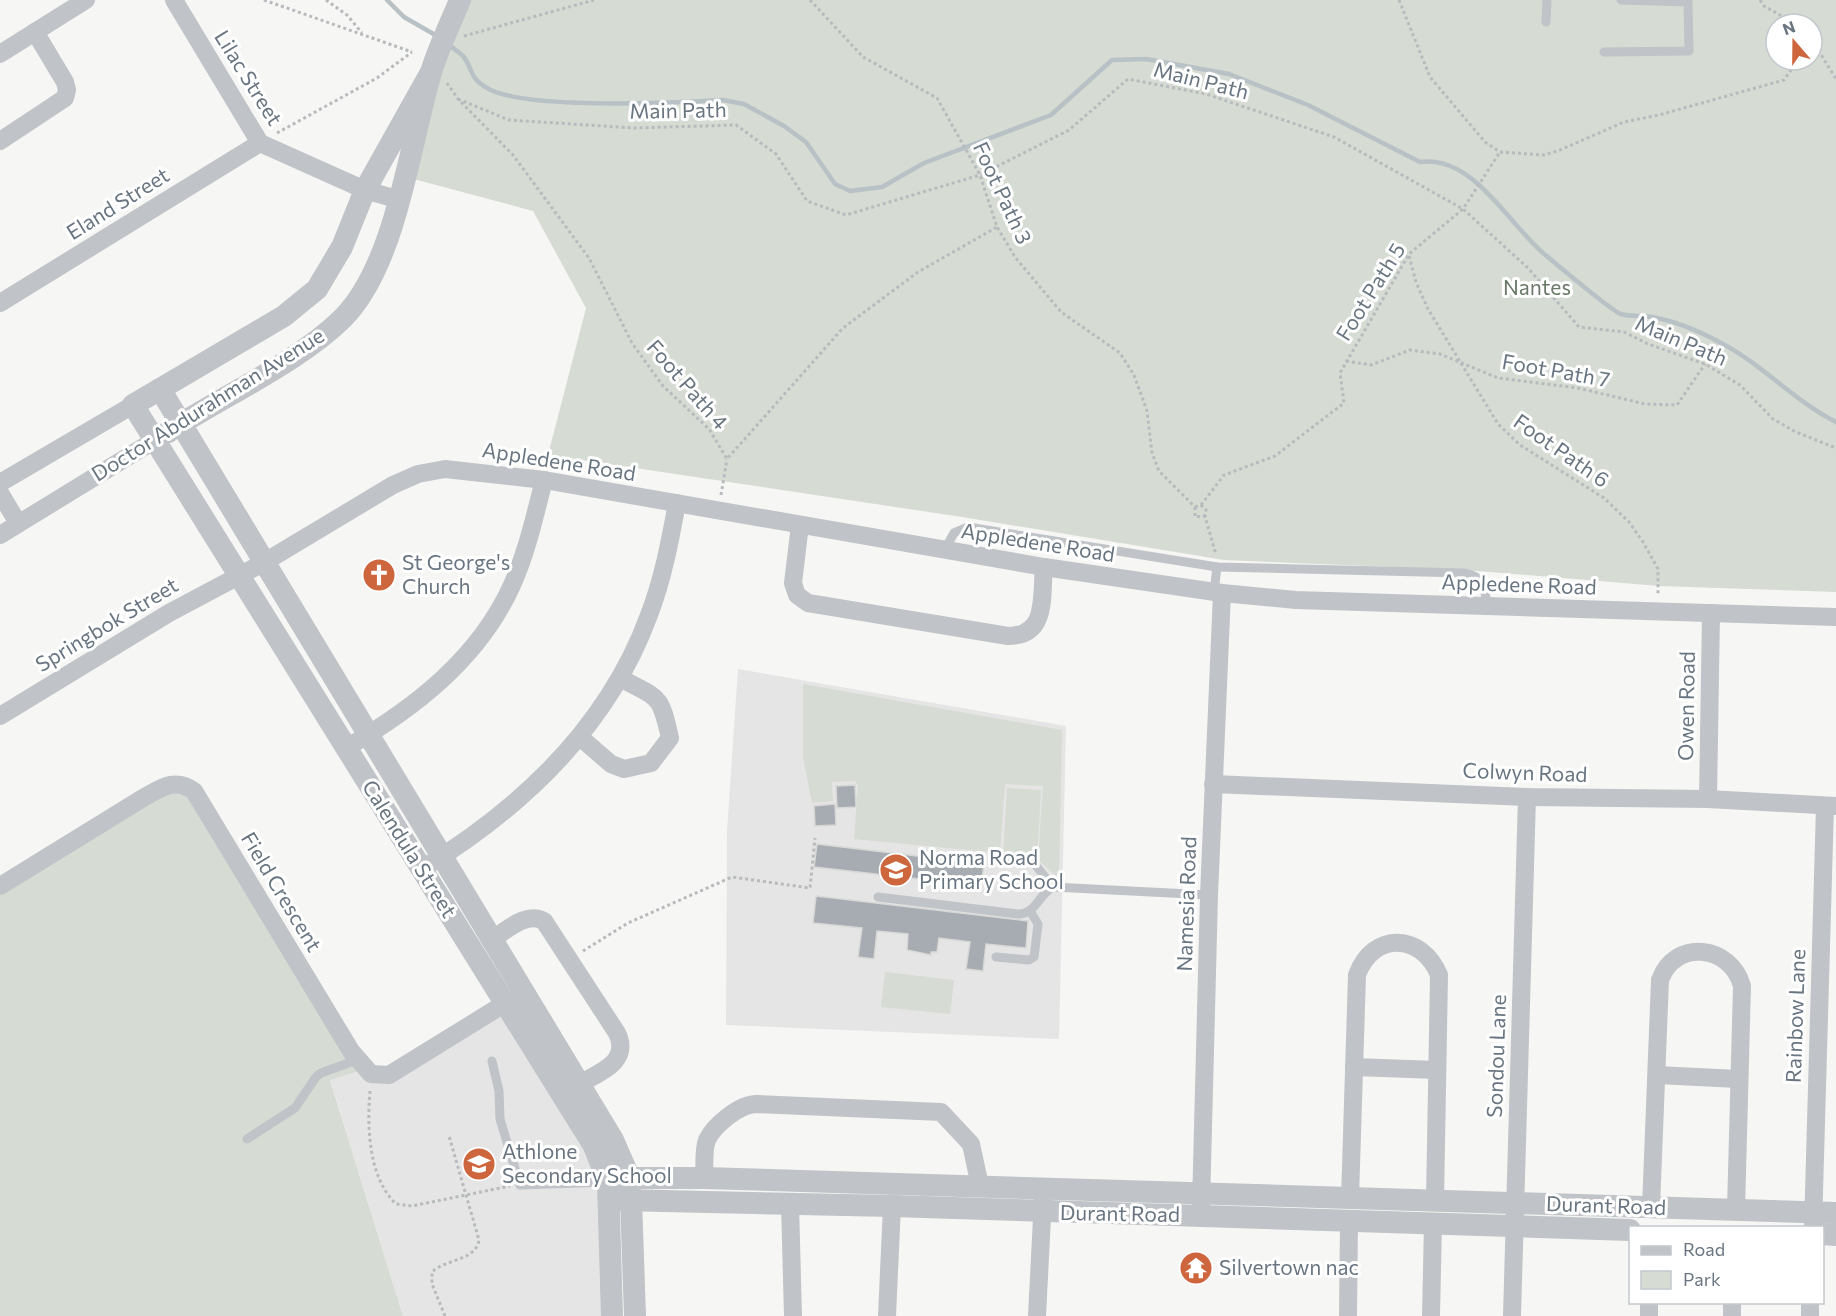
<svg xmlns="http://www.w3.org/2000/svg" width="1836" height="1316" font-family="Commissioner,sans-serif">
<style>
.built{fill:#e4e5e4}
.green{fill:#d6dbd3;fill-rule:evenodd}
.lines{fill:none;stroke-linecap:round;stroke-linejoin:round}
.stream{stroke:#b8c1c5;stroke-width:4.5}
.building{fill:#a6acb2;stroke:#d8d8d6;stroke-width:1.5}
.path{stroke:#b8bbbd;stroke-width:3;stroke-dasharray:3 3;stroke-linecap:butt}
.service{stroke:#c0c3c7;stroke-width:9}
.minor{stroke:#c0c3c7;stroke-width:18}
.tertiary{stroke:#c0c3c7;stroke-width:22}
.labels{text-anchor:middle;stroke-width:6;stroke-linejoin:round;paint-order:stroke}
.street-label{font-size:21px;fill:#697581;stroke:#fff}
.park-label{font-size:21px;fill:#6a7967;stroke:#fff}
.poi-label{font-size:21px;fill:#697581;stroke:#fff;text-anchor:start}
</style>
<rect width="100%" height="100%" fill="#f6f6f4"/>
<!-- built -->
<g class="built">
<path d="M738,669l328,57 -7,313 -333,-14 1,-194z"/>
<path d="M504,1004l90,142 18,170h-209l-73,-237 35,-10 15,7z"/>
</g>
<!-- green -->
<g class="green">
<path d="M466,0h1370v592l-177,-6 -194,-16 -241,-10 -262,-43 -414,-62 38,-147 -53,-97 -127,-34zM1776,24h36v36h-36z"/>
<path d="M803,684l259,46 -3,148 -21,-18 5,-74 -38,-2 -5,69 -146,-14 4,-54 -3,-4 -23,1 1,19 -21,2 -9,-46z"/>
<path d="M180,783l185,286 -35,11 73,236h-403v-430z"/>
<path d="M1007,788l34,2 -4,69 -34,-2z"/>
<path d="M885,972l69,8 -4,34 -69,-7z"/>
</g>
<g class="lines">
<!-- stream -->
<g class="stream">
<path d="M387,0l17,17 33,19"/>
<path d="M448,45c5,3 11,7 15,11 10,12 5,21 24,32 37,22 187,15 236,12l21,4 40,22 22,16 29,42 15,7 32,-4 42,-24 127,-48 61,-55 34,-1 83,15 79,31 112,57c53,-7 87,60 123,91 11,9 70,59 78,61 10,3 21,1 31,3 22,4 49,15 69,26 41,21 73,58 115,79"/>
</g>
</g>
<!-- building -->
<g class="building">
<path d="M855,785l1,22 -19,1 -1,-22z"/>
<path d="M835,804l1,21 -21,1 -1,-20z"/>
<path d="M817,844l167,20 -3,22 -167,-19z"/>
<path d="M816,896l212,25 -2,27 -40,-4 -3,27 -17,-2 4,-27 -31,-4 -2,14h-6v3l-24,-5 1,-16 -31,-3 -3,28 -16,-2 4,-29 -49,-5z"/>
</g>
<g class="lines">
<!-- path -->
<g class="path">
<path d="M264,0l148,52"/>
<path d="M326,0l21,15 15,18"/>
<path d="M810,0l53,57 74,41 43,77 17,52 18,30 46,55 59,41 14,22 13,36 5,42 7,18 36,36"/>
<path d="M1399,0l31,77 55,65 15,10"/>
<path d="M1760,0l4,6 32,18"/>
<path d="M464,36l130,-36"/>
<path d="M1812,40l24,39"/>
<path d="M447,83l11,16 55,56 76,103 43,85 31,43 46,43 18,30 116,-131 75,-56 79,-45"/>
<path d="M458,99l51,21 125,8 102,-3 40,29 31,47 39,14 134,-40 89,-45 59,-51 78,15 128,43 129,72 65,59 51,59 45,5 24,12 57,20 35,21 33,34 23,13 40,16"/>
<path d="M277,133l100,-55 35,-26"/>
<path d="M1500,152l44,3 16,-5 64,-28 35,-7 125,-35 14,-20"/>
<path d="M1409,256l7,26 12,27 70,115 22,21 84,53 25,24 14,20 15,27v27"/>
<path d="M1346,361l25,4 39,-15 30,4 58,24 80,10 67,16 32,1 28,-41"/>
<path d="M721,495l6,-36"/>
<path d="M1201,505l23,-30 51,-19 69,-53 -4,-30 69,-119 54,-45 37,-57"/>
<path d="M1195,507l6,-2 5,5 -1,6 11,39"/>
<path d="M1195,507v10l10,-1"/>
<path d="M583,951l45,-28 104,-46 78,11 5,-50"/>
<path d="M370,1091c-3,35 -2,86 26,113l16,2 98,-20"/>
<path d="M445,1316l-13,-32v-12c13,-13 44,-11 47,-32l-30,-104"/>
</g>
<!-- service -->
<g class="service">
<path d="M1546,22l1,-22"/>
<path d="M1604,52l85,-1 -1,-49 -67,-2"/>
<path d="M944,551l10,-18 14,-6 249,40 247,6c20,3 21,15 23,33"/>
<path d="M1214,592l3,-25"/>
<path d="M1006,860l27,2 20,25"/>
<path d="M878,897l140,17c18,0 20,-19 35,-27l156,8"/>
<path d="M996,957l33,3 5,-3 4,-33 -8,-13"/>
<path d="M492,1061l7,30 1,28 20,66 88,-3"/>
<path d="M247,1139l48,-31 21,-31 5,-4 36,-13"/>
</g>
<!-- minor -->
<g class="minor">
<path d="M174,0l86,143 105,47 35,10"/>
<path d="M0,54l86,-54"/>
<path d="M0,141l65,-43 2,-8 -2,-8 -30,-50"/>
<path d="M0,303l260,-160"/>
<path d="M0,483l133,-78"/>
<path d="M0,493l18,30"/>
<path d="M800,525l-7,58 4,12 11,8 200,33c40,0 33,-39 36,-69"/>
<path d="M0,535l155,-95"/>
<path d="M0,716l169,-103 94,-50 130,-78 25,-11 27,-5 99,11 500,87 178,26 74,7 540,17"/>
<path d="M581,738l30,26 13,5 27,-6 19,-25c-10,-45 -11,-39 -50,-60"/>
<path d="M346,748c67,-39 133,-89 166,-163 15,-33 23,-70 32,-105"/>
<path d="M1213,784l314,13 181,2 128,7"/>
<path d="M1708,799l3,-186"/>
<path d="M422,869c100,-61 186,-142 227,-254 14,-36 21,-74 28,-112"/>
<path d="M0,886l143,-88c18,-10 32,-21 51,-7l157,260 20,23 18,1 115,-71"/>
<path d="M491,940c15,-9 35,-29 53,-19l73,112c14,29 -18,40 -38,51"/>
<path d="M1354,1067l83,3"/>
<path d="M1657,1075l81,4"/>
<path d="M704,1178c1,-11 -1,-28 3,-38 7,-15 33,-36 49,-36l185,8 30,32 9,42"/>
<path d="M1350,1198l7,-223c16,-44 65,-42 82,0l-4,226"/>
<path d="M790,1204l3,112"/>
<path d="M1201,1205l8,-310 13,-302"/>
<path d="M1651,1207l9,-227c15,-42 71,-35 82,6l-6,224"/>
<path d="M1813,1228l12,-422"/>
<path d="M887,1316l5,-110"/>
<path d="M1037,1316l6,-118"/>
<path d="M1348,1316l1,-94"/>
<path d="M1431,1316l2,-93"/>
<path d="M1512,1316l15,-519"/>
<path d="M1649,1316v-14"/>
<path d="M1732,1316v-14"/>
<path d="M1810,1316v-14"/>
</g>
<!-- tertiary -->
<g class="tertiary">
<path d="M430,74l-65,116 -23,57 -25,42 -33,27 -151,89 461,741 14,36 4,134"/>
<path d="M160,389l453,751 14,32 4,27 4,117"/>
<path d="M168,432c53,-35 131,-70 175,-114 53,-54 66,-170 87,-242 7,-26 20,-51 30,-76"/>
<path d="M608,1182l20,-4h76l1132,35"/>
<path d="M619,1200l273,6 738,24"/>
<path d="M1822,1234l14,1"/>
</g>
</g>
<!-- icons -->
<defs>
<symbol id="church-disc" viewBox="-11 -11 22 22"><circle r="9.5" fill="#cd663d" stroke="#fff"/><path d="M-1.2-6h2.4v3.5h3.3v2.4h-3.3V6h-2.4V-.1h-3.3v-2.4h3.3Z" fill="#fff"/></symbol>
<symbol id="school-disc" viewBox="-11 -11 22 22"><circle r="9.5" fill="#cd663d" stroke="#fff"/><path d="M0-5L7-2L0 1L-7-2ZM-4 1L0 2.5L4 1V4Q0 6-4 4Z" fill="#fff"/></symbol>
<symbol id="temple-disc" viewBox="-11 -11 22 22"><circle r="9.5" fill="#cd663d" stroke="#fff"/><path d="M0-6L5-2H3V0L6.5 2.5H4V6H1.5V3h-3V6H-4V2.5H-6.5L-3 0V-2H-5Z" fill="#fff"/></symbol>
</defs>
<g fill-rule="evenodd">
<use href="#church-disc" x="360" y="556" width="38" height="38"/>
<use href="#school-disc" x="877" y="851" width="38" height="38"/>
<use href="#school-disc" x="460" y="1145" width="38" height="38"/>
<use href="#temple-disc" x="1177" y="1249" width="38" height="38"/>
</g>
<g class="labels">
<!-- street labels -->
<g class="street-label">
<text transform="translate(248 78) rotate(58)" y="7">Lilac Street</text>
<text transform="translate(1201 81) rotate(14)" y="7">Main Path</text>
<text transform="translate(678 111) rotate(-1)" y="7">Main Path</text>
<text transform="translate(1002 193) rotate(65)" y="7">Foot Path 3</text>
<text transform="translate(118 204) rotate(-32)" y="7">Eland Street</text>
<text transform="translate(1371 292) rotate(-58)" y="7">Foot Path 5</text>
<text transform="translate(1681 341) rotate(23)" y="7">Main Path</text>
<text transform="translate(1556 371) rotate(10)" y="7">Foot Path 7</text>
<text transform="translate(687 385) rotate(49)" y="7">Foot Path 4</text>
<text transform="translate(208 405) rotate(-32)" y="7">Doctor Abdurahman Avenue</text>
<text transform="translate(1561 451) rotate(35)" y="7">Foot Path 6</text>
<text transform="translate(559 462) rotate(9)" y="7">Appledene Road</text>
<text transform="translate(1038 543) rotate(9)" y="7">Appledene Road</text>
<text transform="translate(1519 585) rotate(2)" y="7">Appledene Road</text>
<text transform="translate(107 625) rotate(-31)" y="7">Springbok Street</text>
<text transform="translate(1687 706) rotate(-89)" y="7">Owen Road</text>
<text transform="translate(1525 773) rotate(2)" y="7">Colwyn Road</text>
<text transform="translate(409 849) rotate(58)" y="7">Calendula Street</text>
<text transform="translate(281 892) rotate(59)" y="7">Field Crescent</text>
<text transform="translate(1187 904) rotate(-88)" y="7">Namesia Road</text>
<text transform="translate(1796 1016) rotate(-88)" y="7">Rainbow Lane</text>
<text transform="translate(1497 1056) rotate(-88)" y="7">Sondou Lane</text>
<text transform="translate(1606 1206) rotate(2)" y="7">Durant Road</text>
<text transform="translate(1120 1214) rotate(1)" y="7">Durant Road</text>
</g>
<!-- park labels -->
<g class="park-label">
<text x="1537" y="295">Nantes</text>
</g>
<!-- poi labels -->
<g class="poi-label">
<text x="402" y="570">St George's<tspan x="402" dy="24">Church</tspan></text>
<text x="919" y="865">Norma Road<tspan x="919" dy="24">Primary School</tspan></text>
<text x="502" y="1159">Athlone<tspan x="502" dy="24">Secondary School</tspan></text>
<text x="1219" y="1275">Silvertown nac</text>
</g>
</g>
<!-- legend -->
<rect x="1629" y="1226" width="195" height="78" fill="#ffffff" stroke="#c3c8cd" stroke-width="1.5"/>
<rect x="1641" y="1246" width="30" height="9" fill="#c0c3c7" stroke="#c3c8cd" stroke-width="1.5"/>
<text x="1683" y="1256" font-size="18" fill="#697581">Road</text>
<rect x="1641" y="1271" width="30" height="18" fill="#d6dbd3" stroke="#c3c8cd" stroke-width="1.5"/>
<text x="1683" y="1286" font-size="18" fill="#697581">Park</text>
<!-- north arrow -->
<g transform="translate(1794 42) rotate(340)"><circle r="28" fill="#ffffff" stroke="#c3c8cd" stroke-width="1.5"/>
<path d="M0-4.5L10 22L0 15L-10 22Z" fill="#cd663d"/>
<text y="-9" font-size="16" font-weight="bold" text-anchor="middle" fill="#697581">N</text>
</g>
</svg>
